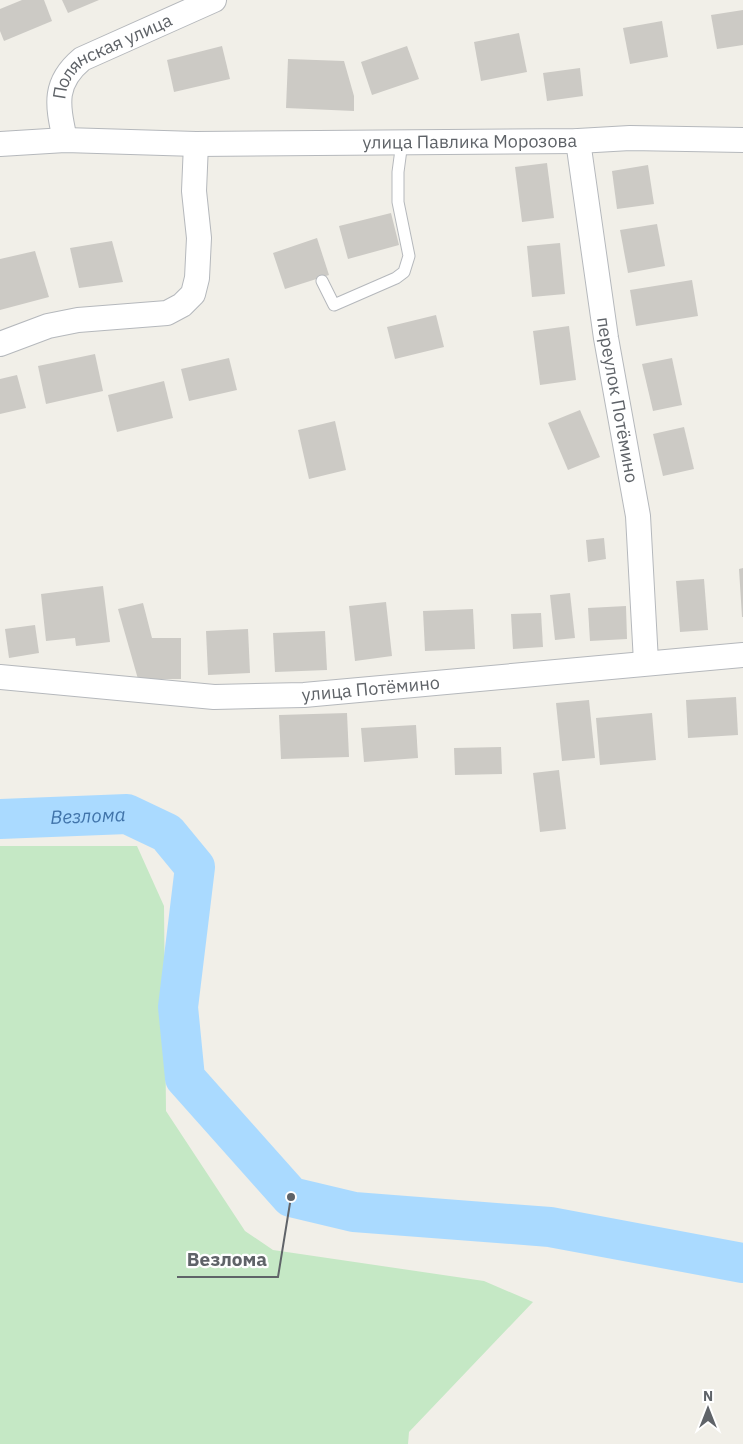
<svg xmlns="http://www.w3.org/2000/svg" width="743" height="1444" font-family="'IBM Plex Sans',sans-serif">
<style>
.green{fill:#c5e8c5}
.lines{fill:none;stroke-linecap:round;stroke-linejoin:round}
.river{stroke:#aadaff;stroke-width:40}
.building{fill:#cccac5}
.lane-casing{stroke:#b5b8bc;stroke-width:13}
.street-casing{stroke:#b5b8bc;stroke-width:26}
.lane{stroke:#fff;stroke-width:11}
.street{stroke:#fff;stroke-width:24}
.labels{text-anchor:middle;stroke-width:4.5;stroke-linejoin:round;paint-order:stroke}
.street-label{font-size:18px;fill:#5f6368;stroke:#fff}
.water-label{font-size:19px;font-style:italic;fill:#4174aa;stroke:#fff}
.leader{fill:none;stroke:#5f6368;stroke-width:2}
.callout-dot{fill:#5f6368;stroke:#fff;stroke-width:2}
.callout-label{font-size:19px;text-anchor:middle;font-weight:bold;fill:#5f6368;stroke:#fff;stroke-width:4.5;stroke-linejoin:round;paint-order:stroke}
</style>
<rect width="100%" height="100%" fill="#f1efe8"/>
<!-- green -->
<path class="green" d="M0,846h137l27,60 2,205 79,120 28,19 211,31 49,21 -124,130 -1,12h-408z"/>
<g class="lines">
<!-- river -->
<path class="river" id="s1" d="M0,819l127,-5 40,19 28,34 -17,140 7,71 106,119 63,15 196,15 193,36"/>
</g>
<!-- building -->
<g class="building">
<path d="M22,0h22l8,21 -48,20 -4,-10v-22z"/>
<path d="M62,0h37l-31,13z"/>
<path d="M743,10v35l-26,4 -6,-34z"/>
<path d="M662,21l6,36 -38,7 -7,-36z"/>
<path d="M519,33l8,39 -46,9 -7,-39z"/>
<path d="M222,46l8,33 -56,13 -7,-32z"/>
<path d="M407,46l12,33 -47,16 -11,-33z"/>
<path d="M288,59l56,2 10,35v15l-68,-3z"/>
<path d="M580,68l3,28 -36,5 -4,-28z"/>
<path d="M547,163l7,55 -32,4 -7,-55z"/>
<path d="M648,165l6,39 -37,5 -5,-38z"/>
<path d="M391,213l8,32 -51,14 -9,-33z"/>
<path d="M657,224l8,42 -37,7 -8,-43z"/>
<path d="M317,238l12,37 -44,14 -12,-36z"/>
<path d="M112,241l11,41 -44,6 -9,-40z"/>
<path d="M560,243l5,51 -33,3 -5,-51z"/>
<path d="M35,251l14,46 -49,13v-51z"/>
<path d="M692,280l6,36 -62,10 -6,-36z"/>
<path d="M436,315l8,32 -49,12 -8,-32z"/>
<path d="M569,326l7,54 -36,5 -7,-54z"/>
<path d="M95,354l8,37 -57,13 -8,-38z"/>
<path d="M229,358l8,32 -48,11 -8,-32z"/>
<path d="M672,358l10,47 -29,6 -11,-47z"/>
<path d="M17,375l9,33 -26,6v-35z"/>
<path d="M164,381l9,37 -56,14 -9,-37z"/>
<path d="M580,410l20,47 -32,13 -20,-47z"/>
<path d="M335,421l11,49 -37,9 -11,-49z"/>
<path d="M684,427l10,42 -31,7 -10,-42z"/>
<path d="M604,538l2,21 -18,3 -2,-22z"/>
<path d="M743,568v49h-1l-3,-48z"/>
<path d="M704,579l4,51 -28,2 -4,-51z"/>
<path d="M103,586l7,56 -34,4 -1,-8 -29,3 -5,-47z"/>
<path d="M570,593l5,45 -20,2 -5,-45z"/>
<path d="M386,602l6,54 -37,5 -6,-55z"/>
<path d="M143,603l9,35h29v41h-43l-20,-70z"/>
<path d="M626,606l1,33 -37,2 -2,-33z"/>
<path d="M473,609l2,40 -50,2 -2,-40z"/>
<path d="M541,613l2,34 -30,2 -2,-35z"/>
<path d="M35,625l4,28 -30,5 -4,-29z"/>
<path d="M248,629l2,44 -42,2 -2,-44z"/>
<path d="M325,631l2,39 -52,2 -2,-39z"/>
<path d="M736,697l2,38 -50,3 -2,-38z"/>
<path d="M589,700l6,58 -33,3 -6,-58z"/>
<path d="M347,713l2,44 -68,2 -2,-44z"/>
<path d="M652,713l4,47 -56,5 -4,-47z"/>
<path d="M416,725l2,33 -54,4 -3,-34z"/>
<path d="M501,747l1,27 -47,1 -1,-27z"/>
<path d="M559,770l7,59 -26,3 -7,-59z"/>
</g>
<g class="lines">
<defs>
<path id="lane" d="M322,281l12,24 62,-27 8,-6 5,-16 -11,-54v-30l4,-30"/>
<g id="street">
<path id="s2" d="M65,140c-7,-34 -13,-56 17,-81l132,-59"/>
<path id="s3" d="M578,141l28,197 32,178 8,146"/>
<path id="s4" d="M0,144l65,-4 131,4 382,-3 52,-3 113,2"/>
<path d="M0,344l48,-18 30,-6 89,-7 15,-8 11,-11 4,-16 2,-40 -5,-47 2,-47"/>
<path id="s5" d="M0,677l214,20 90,-2 439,-40"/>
</g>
</defs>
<!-- lane casing -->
<use href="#lane" class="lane-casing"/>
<!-- street casing -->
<use href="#street" class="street-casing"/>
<!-- lane -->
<use href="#lane" class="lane"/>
<!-- street -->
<use href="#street" class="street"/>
</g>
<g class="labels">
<!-- street labels -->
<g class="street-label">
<text dy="6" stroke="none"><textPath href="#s2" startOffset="114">Полянская улица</textPath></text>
<text dy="6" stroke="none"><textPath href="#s4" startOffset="470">улица Павлика Морозова</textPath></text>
<text dy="6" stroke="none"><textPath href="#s3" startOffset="262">переулок Потёмино</textPath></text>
<text dy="6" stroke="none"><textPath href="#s5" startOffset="372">улица Потёмино</textPath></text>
</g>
<!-- water labels -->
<g class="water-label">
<text dy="7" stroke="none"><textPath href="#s1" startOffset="88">Везлома</textPath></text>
</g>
</g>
<!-- callouts -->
<path class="leader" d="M291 1197L278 1277H177"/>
<circle class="callout-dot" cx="291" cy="1197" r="5"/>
<g class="callout-label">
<text x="227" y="1266">Везлома</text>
</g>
<!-- north arrow -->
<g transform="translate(708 1409)" stroke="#ffffff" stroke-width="4" paint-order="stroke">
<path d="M0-4L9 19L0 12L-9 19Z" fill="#5f6368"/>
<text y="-8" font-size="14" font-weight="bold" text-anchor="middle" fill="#5f6368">N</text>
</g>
</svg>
